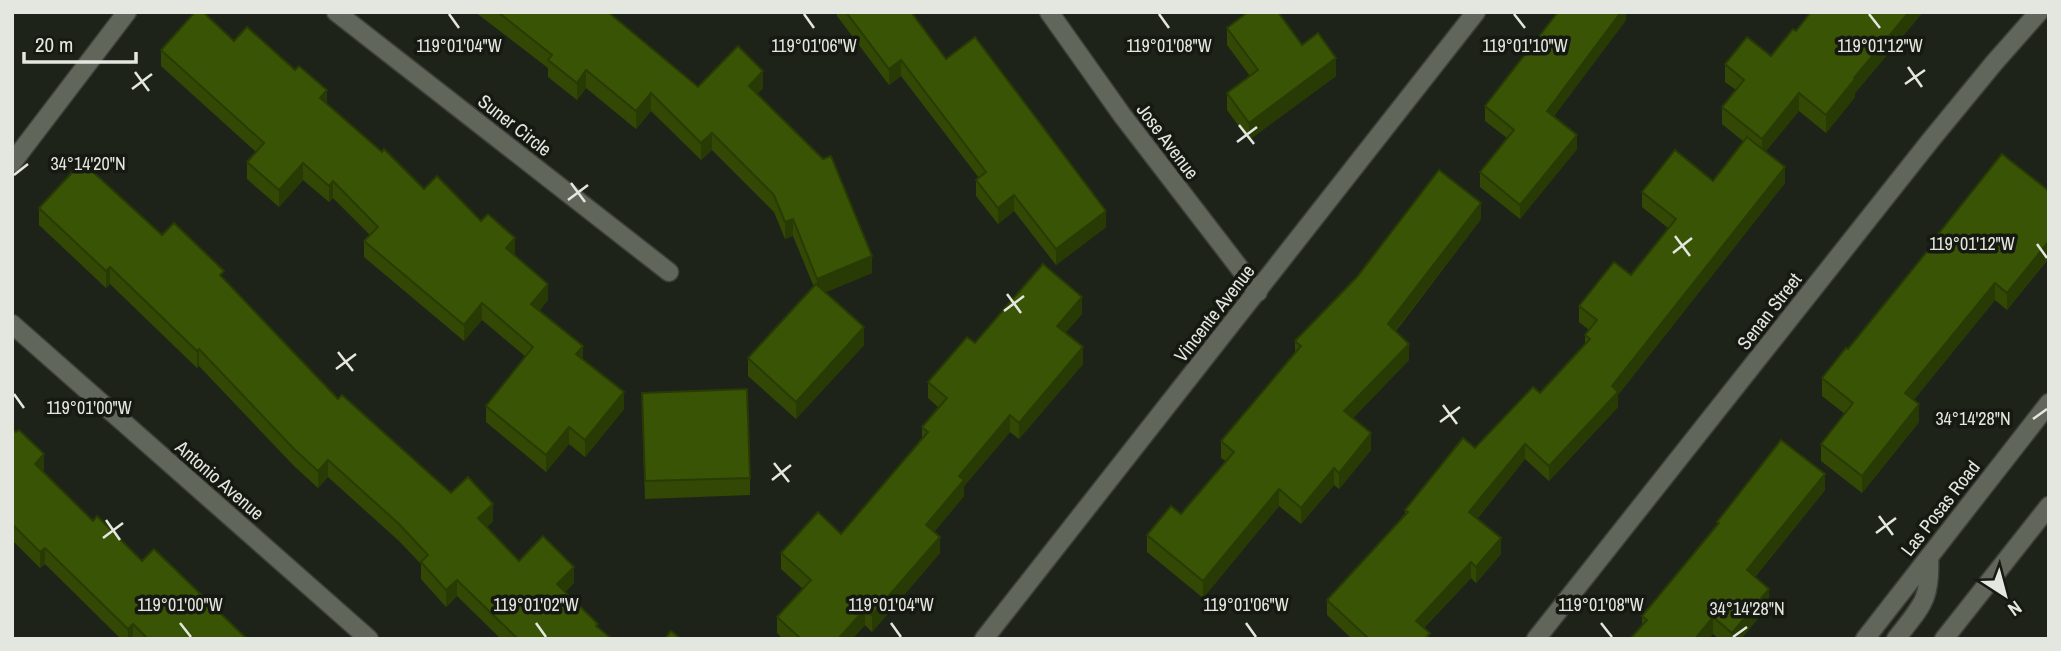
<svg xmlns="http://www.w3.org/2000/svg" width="2061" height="651" font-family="'Archivo Narrow',sans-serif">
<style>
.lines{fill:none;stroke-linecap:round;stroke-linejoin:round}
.minor-casing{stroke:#3d403a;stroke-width:21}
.tertiary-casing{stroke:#3d403a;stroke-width:21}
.secondary-casing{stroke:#3d403a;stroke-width:21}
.minor{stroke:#61665b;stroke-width:18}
.tertiary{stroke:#61665b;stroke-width:18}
.secondary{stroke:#61665b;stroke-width:18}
.wall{fill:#324804}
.shaded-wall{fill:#293b04}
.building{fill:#3a5405;stroke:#293b04;stroke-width:2}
.ticks{fill:none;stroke:#e4e6e0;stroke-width:2.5}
.labels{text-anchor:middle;stroke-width:7;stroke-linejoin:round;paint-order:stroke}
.street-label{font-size:19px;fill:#e4e6e0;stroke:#151911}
.ticks-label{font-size:18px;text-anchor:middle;fill:#e4e6e0;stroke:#151911;stroke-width:7;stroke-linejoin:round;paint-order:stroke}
</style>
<rect width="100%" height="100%" fill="#1e231a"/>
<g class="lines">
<defs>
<g id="minor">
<path d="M336,12l333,260"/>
<path d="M1049,12l73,103 136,177"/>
<path d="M12,163l115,-151"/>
<path d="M984,639l492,-627"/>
<path d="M1536,639l394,-498 64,-78 45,-51"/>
</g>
<path id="tertiary" d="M12,324l357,315"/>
<g id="secondary">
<path d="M1865,639l184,-236"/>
<path d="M1896,639c25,-33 35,-38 33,-82"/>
<path d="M1944,639l105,-133"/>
</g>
</defs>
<!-- minor casing -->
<use href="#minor" class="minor-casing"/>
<!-- tertiary casing -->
<use href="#tertiary" class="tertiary-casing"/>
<!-- secondary casing -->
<use href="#secondary" class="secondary-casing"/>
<!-- minor -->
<use href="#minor" class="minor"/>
<!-- tertiary -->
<use href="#tertiary" class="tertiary"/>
<!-- secondary -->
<use href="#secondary" class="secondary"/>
</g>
<!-- wall -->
<g class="wall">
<path d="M475,12h133l90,75 65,1 -6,6 115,179 -47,19 39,53 -68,74 -48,-43v-18l66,-71 -21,-51 -8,3 -11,-27 -62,-62 -11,10 -50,-49 -15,18 -50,-41 -9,12 -29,-23v-9z"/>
<path d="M837,12h74l35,47 160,168 -50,38 -42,-54 -16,13 -22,-28v-16l3,-2 -78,-102 -12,9 -52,-69z"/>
<path d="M1811,12h112l-68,81v4l-29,36 -27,-22 -34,41 20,31 -167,212v12l-69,74 -24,-22 -48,60 24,35 -25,29 -5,-5 -47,50 6,11h-78l-25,-24v-15l78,-86v-4l135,-117 45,-48v-10l4,-5 -10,-8v-16l52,-31 37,-47 -26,-21v-15l71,-11 31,-39 -22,-18v-17l14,-17 -11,-8v-18l46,-8 25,-25z"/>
<path d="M1626,15v5l-72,96 23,33 -57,70 -40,-32v-15l27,-34 -22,-17v-15z"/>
<path d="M1227,28l75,17 34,31 -87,64 -22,-30v-17l23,-17 -23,-31z"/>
<path d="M234,41l61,29 32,34 97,85 57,32 34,33 33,46 -9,11 44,49 41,49 -39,48 -16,-13 -23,28 -60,-50v-16l40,-49 -44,-37 -18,21 -100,-84v-16l6,-6 -37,-37 -4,4 -26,-22 -24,27 -32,-28v-17l9,-10 -95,-86v-16z"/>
<path d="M2049,191v67l-42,52 -12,-10 -82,100 6,22 -57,71 -41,-32v-17l24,-30 -23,-18v-18l26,-29 88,-109v-3z"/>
<path d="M39,208l123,27 62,44 114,120 113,94 42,28 -6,6 32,34 55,22 -9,9 33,36 14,11h-111l-44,-43 -11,11 -25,-28v-15l-22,-23 -71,-64 -10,11 -24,-22 -95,-100 -2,2 -87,-84 -4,4 -67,-63z"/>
<path d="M1481,219l-85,112 13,29 -56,58 18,32 -32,39 -5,-4 -33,39 -22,-18 -76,92 -56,-46v-17l34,-21 45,-53 -5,-3v-17l74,-88v-12z"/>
<path d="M1082,314l-17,19 18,31 -64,75 -9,-7 -46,54v10l-30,36 6,21 -68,79 -7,-7 -13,14h-69l-6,-6v-16l26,-28 -22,-20v-16l60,-19 81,-95v-12l16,-20 -10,-9v-16l47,-39z"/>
<path d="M642,411l108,67v17l-105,4z"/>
<path d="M12,429l32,42 -1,1 50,49 49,40 105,78h-126l-76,-75 -5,4 -28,-28z"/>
<path d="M1825,490l-70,87 14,28 -28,34h-22l-6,-5 -71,-9v-9l75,-90v-4z"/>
</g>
<!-- shaded-wall -->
<g class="shaded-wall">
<path d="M1621,12h7l-2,3v5l-79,105v-14z"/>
<path d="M1909,12h14l-68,81v4l-29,36v-18l28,-37z"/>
<path d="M1336,58v18l-87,64v-17z"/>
<path d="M901,60v16l-12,9v-16z"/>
<path d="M586,70v18l-9,12v-17z"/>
<path d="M763,71v17l-14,15v-17z"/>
<path d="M327,90v17l-7,-9z"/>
<path d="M651,93v18l-15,18v-18z"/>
<path d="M1799,93v18l-37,45v-17z"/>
<path d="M712,133v17l-11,10v-17z"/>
<path d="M1577,135v14l-57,70v-14z"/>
<path d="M303,163v17l-24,27v-17z"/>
<path d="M1785,167v16l-167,212v12l-69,74v-15z"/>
<path d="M333,181v17l-4,4v-16z"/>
<path d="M1014,195v16l-16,13v-16z"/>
<path d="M1481,203v16l-93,121v-16z"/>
<path d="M1106,211v16l-50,38v-16z"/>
<path d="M793,219v17l-8,3v-17z"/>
<path d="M515,238v16l-9,10v-16z"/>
<path d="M2048,241v17l-41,52v-17z"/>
<path d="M872,256v17l-55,23v-17z"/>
<path d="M110,267v17l-4,4v-17z"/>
<path d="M1995,283v17l-90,111v-18z"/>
<path d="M548,284v16l-17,20v-16z"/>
<path d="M1082,297v17l-25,28v-16z"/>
<path d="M482,303v17l-18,21v-16z"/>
<path d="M864,327v18l-68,74v-17z"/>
<path d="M1409,344v16l-65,67v-16z"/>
<path d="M583,346v17l-7,-9z"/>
<path d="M1083,347v17l-64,75v-16z"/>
<path d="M199,349v17l-2,2v-17z"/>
<path d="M624,392v17l-39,48v-17z"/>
<path d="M1919,404v18l-57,71v-17z"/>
<path d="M1010,415v17l-46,54v10l-38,46v-17l33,-49z"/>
<path d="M569,427v17l-23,28v-17z"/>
<path d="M1371,433v17l-32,39v-16z"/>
<path d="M1525,444v15l-56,69v-16z"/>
<path d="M44,454v17l-9,10v-17z"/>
<path d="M328,460v17l-10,11v-17z"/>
<path d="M1334,468v17l-33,39v-16z"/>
<path d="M1825,474v16l-78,96v-16z"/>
<path d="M1279,489v17l-76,92v-17z"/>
<path d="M493,504v17l-15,14v-17z"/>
<path d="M940,537v16l-68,79v-17z"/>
<path d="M1501,538v16l-25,29v-16z"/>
<path d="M45,548v16l-5,4v-16z"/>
<path d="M1471,562v16l-55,58v-15z"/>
<path d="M574,567v16l-17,18v-17z"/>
<path d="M457,580v16l-11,11v-17z"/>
<path d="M1769,589v16l-28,34h-9v-6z"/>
<path d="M865,609v16l-13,14h-14z"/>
<path d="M1713,617v17l-4,5h-14z"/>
<path d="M133,624v15h-5v-10z"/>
</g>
<!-- building -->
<g class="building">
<path d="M195,12h8l31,29 13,-14 48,43 4,-4 28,24 -7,8 62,54 2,-3 40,40 13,-13 44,45 7,-7 27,24 -9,10 42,36 -17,20 52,42 -7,8 48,38 -39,48 -16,-13 -23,28 -60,-49 47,-59 -51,-44 -18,22 -100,-84 14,-14 -45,-46 -4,5 -26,-23 -24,27 -32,-28 17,-19 -103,-93z"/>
<path d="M498,12h110l90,75 40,-41 25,25 -14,15 74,73 8,-3 41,100 -55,23 -24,-60 -8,3 -11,-27 -62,-62 -11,10 -50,-50 -15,18 -50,-41 -9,13 -29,-23 4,-5z"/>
<path d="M846,12h65l35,47 29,-22 131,174 -50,38 -42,-54 -16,13 -22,-28 10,-8 -85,-112 -12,9z"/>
<path d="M1248,12h30l24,33 16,-12 18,25 -87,65 -22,-30 31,-23 -31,-42z"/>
<path d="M1558,12h63l-74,99 30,24 -57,70 -40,-33 34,-42 -29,-24z"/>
<path d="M1811,12h98l-55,66 1,1 -29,36 -27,-22 -37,46 -40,-32 22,-27 -19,-16 22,-27 24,19 22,-27 3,2z"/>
<path d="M1747,137l38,30 -173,219 6,6 -69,74 -24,-22 -56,68 32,26 -25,29 -5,-5 -55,59 14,12 -5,6h-56l-42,-39 81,-88 -3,-2 58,-72 12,10 58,-61 7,6 50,-54 -5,-4 12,-15 -18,-14 35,-44 17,13 45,-56 -34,-27 33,-42 38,31z"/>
<path d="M2002,154l47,37v50l-42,52 -12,-10 -90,110 14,11 -57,72 -41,-32 32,-41 -31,-25 24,-30 2,1 90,-111 -2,-1z"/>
<path d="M82,162l80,73 12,-12 50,48 -4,4 118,124 4,-4 109,98 17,-16 25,27 -15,14 41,43 24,-25 31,31 -17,17 41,40 -2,2 16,13h-94l-61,-59 -11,10 -25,-28 7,-7 -29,-31 -71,-64 -10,11 -24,-22 -95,-100 -2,2 -87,-84 -4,4 -67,-63z"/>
<path d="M1439,170l42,33 -93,121 21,20 -65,67 27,22 -32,40 -5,-5 -33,40 -22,-19 -76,92 -56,-46 24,-29 10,8 53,-62 -13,-11 80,-95 -6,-5 62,-64z"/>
<path d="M1043,264l39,33 -25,29 26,21 -64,76 -9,-8 -51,61 5,4 -38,45 14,12 -68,78 -7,-6 -27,30h-37l-24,-22 34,-37 -30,-27 37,-41 23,22 87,-102 -6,-5 25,-29 -19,-16 39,-45 8,6z"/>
<path d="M816,284l48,43 -68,75 -48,-44z"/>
<path d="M747,389l3,89 -105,3 -3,-88z"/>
<path d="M12,429l4,3 3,-2 25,24 -9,10 58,57 4,-5 45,45 12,-12 93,90h-99l-15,-15 -5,5 -83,-81 -5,4 -28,-28z"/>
<path d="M1781,440l44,34 -78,96 22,19 -37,44 -19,-16 -18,22h-65l17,-19 -5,-4 77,-93 -2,-1z"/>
<path d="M671,631l10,8h-16z"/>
</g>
<!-- ticks -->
<path class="ticks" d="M449,14l10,14M804,14l10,14M1159,14l10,14M1514,14l11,14M1869,14l11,14M1908,67l14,20M135,72l14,19M1905,84l20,-14M132,89l20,-15M1239,125l15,19M1237,142l20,-15M14,175l14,-11M571,183l14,19M568,200l20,-15M1675,236l15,20M2037,244l10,14M1673,253l19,-15M1007,294l14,19M1004,311l20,-15M338,352l15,19M336,369l20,-15M14,394l10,14M1443,405l14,19M2033,419l14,-10M1440,422l20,-15M774,463l15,19M772,480l19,-15M1879,516l14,19M106,520l14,20M1876,533l20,-15M103,538l20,-15M180,623l11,14M536,623l10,14M891,623l10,14M1246,623l10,14M1601,623l11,14M1733,637l14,-10"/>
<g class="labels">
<!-- street labels -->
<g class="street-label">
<text transform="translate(515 125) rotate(38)" y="7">Suner Circle</text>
<text transform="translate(1168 141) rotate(53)" y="7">Jose Avenue</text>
<text transform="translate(1769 311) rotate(-52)" y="7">Senan Street</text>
<text transform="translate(1214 313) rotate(-52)" y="7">Vincente Avenue</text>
<text transform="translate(220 480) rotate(41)" y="7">Antonio Avenue</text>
<text transform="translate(1940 508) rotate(-52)" y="7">Las Posas Road</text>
</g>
</g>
<g class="ticks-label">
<text x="459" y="52">119°01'04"W</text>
<text x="814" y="52">119°01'06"W</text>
<text x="1169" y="52">119°01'08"W</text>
<text x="1525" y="52">119°01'10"W</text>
<text x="1880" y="52">119°01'12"W</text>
<text x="88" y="170">34°14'20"N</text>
<text x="1972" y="250">119°01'12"W</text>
<text x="89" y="414">119°01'00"W</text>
<text x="1973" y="425">34°14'28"N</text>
<text x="180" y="611">119°01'00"W</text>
<text x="536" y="611">119°01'02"W</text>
<text x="891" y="611">119°01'04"W</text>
<text x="1246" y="611">119°01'06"W</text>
<text x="1601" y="611">119°01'08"W</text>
<text x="1747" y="615">34°14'28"N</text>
</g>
<!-- border -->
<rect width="2061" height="651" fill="none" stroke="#e4e6e0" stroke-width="28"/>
<!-- north arrow -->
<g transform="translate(2005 595) rotate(144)" stroke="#151911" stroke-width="5" paint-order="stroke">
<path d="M0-5L12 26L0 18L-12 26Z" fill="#e4e6e0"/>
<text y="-10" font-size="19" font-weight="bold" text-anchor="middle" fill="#e4e6e0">N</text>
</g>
<!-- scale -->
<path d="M24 52v10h112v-10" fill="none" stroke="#e4e6e0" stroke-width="3.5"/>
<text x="35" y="52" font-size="21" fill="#e4e6e0" stroke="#151911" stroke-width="5" paint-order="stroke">20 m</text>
</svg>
